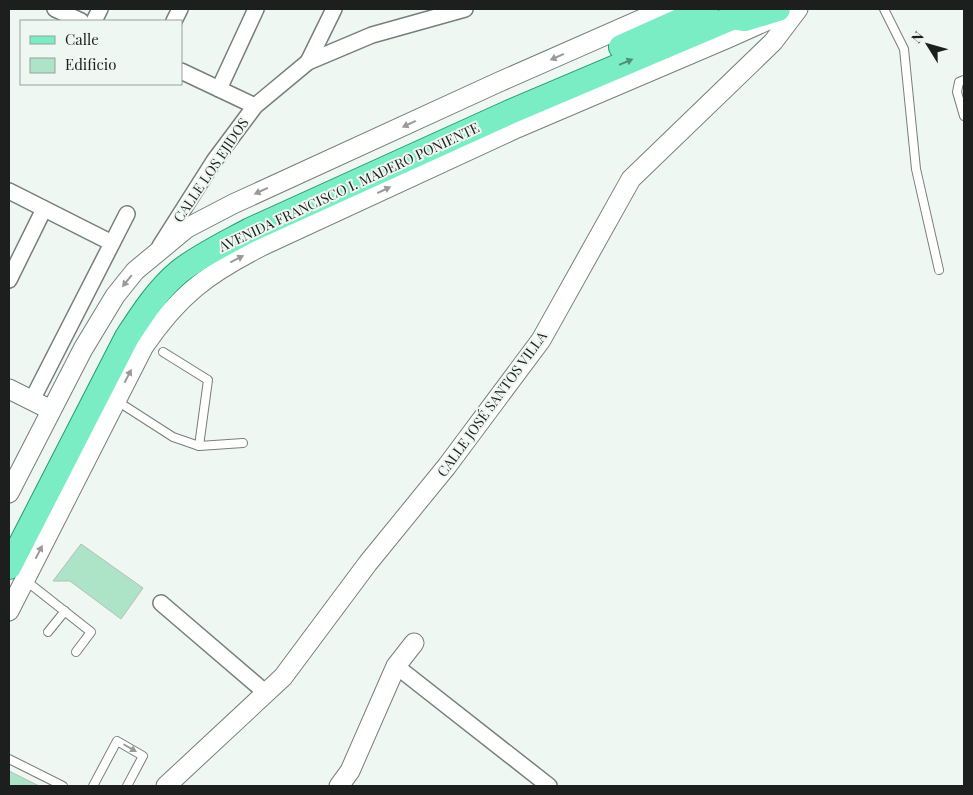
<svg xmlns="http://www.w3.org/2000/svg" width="973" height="795" font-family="'Playfair Display',serif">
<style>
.building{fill:#ade3c7;stroke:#b6beba}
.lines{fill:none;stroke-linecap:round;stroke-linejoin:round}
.service-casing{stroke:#777f7b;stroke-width:10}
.minor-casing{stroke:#777f7b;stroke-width:18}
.tertiary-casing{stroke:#777f7b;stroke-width:21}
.primary-casing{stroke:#219d72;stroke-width:26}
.service{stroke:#fff;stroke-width:8}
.minor{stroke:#fff;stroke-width:15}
.tertiary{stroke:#fff;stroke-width:19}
.primary{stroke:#7bedc5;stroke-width:24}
.oneway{fill:#999a99}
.oneway2{fill:#509079}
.labels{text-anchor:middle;stroke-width:4;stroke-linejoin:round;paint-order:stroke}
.street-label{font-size:14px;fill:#1c1f1d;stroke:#eef7f2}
</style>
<rect width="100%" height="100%" fill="#eef7f2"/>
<!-- building -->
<g class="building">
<path d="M81,544l62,44 -22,31 -51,-38h-17z"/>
<path d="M9,771l30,15h-30z"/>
</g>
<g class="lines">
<defs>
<g id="service">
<path d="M884,9l20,40 12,120 23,101"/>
<path d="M964,80l-5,2 -2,10 7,24"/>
<path d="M163,352l45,28 -9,66"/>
<path d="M117,401l56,36 26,9 44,-3"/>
<path d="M25,580l66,52 -15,20"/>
<path d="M48,632l17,-21"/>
<path d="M9,759l54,27"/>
<path d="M93,786l24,-45 26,15 -16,30"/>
</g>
<g id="minor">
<path d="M55,9l26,12"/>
<path d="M94,21l6,-12"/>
<path d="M174,21l6,-12"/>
<path d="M308,62l26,-53"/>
<path d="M181,71l74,35"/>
<path d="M219,89l37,-80"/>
<path d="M9,191l103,52"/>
<path d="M160,246l54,-85 41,-55 53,-44 64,-27 93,-26"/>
<path d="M9,280l35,-71"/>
<path d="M32,400l95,-186"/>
<path d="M161,603l105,90"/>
<path d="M396,666l153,120"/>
</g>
<g id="tertiary">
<path d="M9,389l42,21"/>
<path d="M9,493l74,-144 32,-53 20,-25 52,-43 46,-24 266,-122 166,-73"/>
<path d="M9,611l135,-265c35,-51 63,-72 118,-100l255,-118 211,-90 65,-29"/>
<path d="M166,786l117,-109 85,-114 79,-97 94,-126 90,-161 142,-137 25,-33"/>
<path d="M339,786l11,-15 46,-105 18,-23"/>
</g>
<g id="primary">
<path d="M738,18l7,1 33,-10"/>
<path d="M621,47l85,-38"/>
<path d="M9,567l118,-230c15,-23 31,-48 53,-66 21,-16 46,-28 70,-41l260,-118 243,-103"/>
</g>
</defs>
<!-- service casing -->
<use href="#service" class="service-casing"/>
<!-- minor casing -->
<use href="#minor" class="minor-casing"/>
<!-- tertiary casing -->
<use href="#tertiary" class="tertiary-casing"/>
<!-- primary casing -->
<use href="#primary" class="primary-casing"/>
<!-- service -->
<use href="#service" class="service"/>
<!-- minor -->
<use href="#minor" class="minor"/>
<!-- tertiary -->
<use href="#tertiary" class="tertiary"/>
<!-- primary -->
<use href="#primary" class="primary"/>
</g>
<!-- one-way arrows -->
<defs><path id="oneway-solid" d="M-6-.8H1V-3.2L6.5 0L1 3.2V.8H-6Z" transform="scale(1.25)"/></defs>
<g class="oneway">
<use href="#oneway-solid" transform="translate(557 57) rotate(156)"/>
<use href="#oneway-solid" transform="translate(409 124) rotate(155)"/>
<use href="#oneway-solid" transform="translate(384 190) rotate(-25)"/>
<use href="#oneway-solid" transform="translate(261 191) rotate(155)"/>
<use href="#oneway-solid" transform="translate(237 259) rotate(-27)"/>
<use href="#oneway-solid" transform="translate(127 281) rotate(129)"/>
<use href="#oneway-solid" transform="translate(128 376) rotate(-63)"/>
<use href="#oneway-solid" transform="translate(39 552) rotate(-63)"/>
<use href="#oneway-solid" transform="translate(130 748) rotate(30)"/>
</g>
<use class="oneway2" href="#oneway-solid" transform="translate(626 62) rotate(-23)"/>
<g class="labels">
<!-- street labels -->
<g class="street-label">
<text transform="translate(211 170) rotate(-56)" y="5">CALLE LOS EJIDOS</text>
<text transform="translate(349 187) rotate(-25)" y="5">AVENIDA FRANCISCO I. MADERO PONIENTE</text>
<text transform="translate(492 404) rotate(-54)" y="5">CALLE JOSÉ SANTOS VILLA</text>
</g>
</g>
<!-- border -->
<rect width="973" height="795" fill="none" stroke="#1c1f1d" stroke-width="20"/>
<!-- legend -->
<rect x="20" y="20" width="162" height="65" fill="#eef7f2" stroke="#9aa19d"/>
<rect x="30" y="36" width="25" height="8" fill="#7bedc5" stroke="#9aa19d"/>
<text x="65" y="45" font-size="15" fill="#1c1f1d">Calle</text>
<rect x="30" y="58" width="25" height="15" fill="#ade3c7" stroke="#9aa19d"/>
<text x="65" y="70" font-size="15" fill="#1c1f1d">Edificio</text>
<!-- north arrow -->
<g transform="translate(928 45) rotate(307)" stroke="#eef7f2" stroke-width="4" paint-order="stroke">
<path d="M0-4L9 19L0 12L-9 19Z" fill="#1c1f1d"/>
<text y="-8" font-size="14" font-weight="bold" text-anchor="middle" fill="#1c1f1d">N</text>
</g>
</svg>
